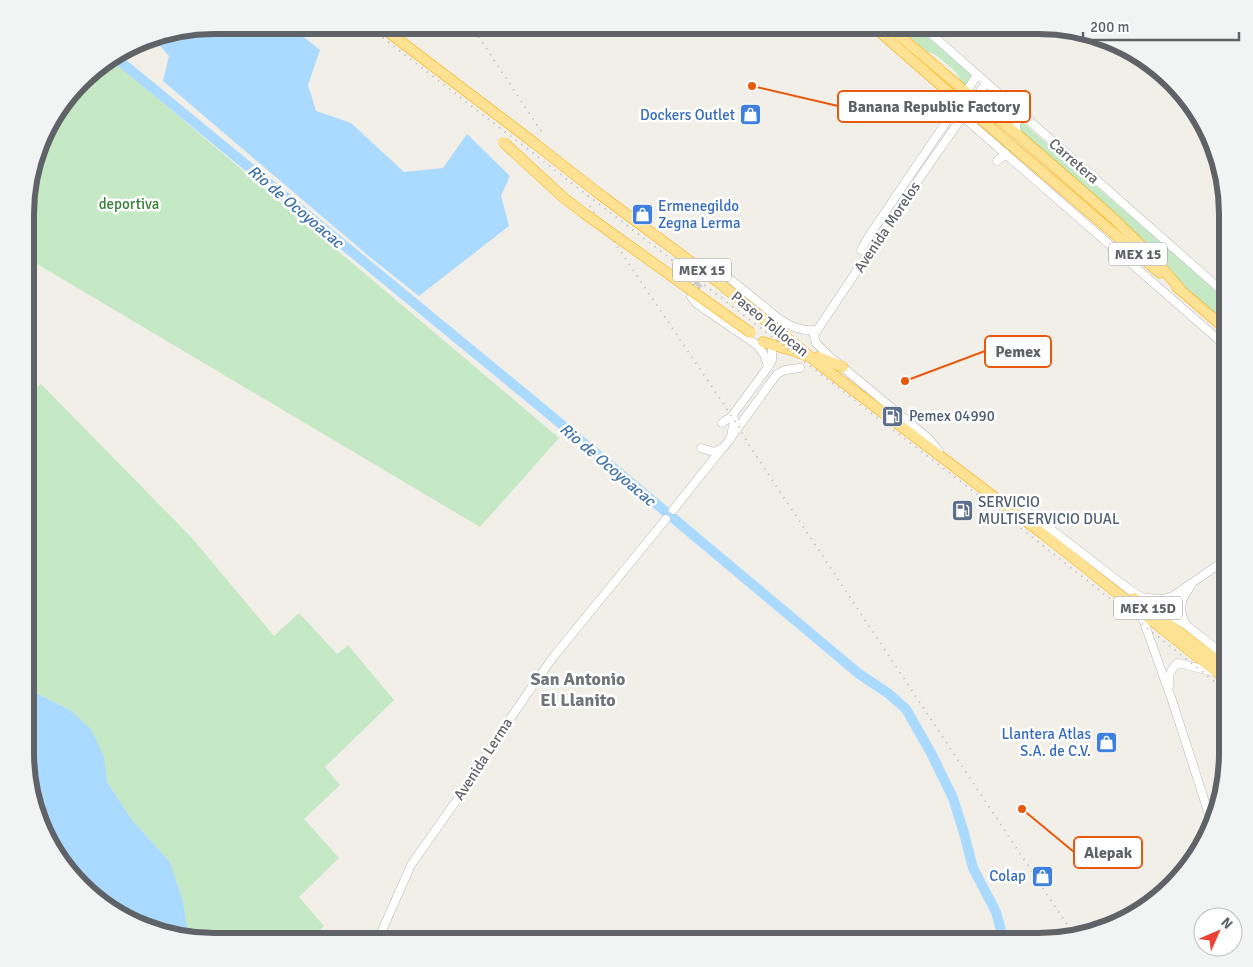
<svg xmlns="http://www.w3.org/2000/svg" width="1253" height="967" font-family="Signika,sans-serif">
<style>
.green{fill:#c5e8c5}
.water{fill:#aadaff}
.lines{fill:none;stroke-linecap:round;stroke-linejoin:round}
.river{stroke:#aadaff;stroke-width:10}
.secondary-tunnel{stroke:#ccccc8;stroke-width:8;stroke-dasharray:8 4;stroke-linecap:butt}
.secondary-casing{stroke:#b6babf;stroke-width:9}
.highway-casing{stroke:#f9ab00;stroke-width:11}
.secondary{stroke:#fff;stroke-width:8}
.highway{stroke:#fde293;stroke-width:10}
.rail{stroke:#b6b7b8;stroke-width:2;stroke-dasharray:1 6;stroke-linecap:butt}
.highway-bridge-casing{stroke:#f9ab00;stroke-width:11;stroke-linecap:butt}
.highway-bridge{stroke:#fde293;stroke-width:10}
.labels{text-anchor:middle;stroke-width:5;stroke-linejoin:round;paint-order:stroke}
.shield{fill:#fff;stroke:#8f9295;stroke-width:1}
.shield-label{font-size:14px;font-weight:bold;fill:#5f6368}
.shop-label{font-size:15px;fill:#366cbe;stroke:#fff;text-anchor:end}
.street-label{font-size:15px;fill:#5f6368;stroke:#fff}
.park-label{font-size:15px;fill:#348238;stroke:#fff}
.service-label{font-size:15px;fill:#4e5e75;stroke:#fff;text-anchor:start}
.water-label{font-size:16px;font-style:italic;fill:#4174aa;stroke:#fff}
.quarter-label{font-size:18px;font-weight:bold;fill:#70757a;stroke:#fff}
.rim{fill:none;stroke:#5f6368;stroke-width:6}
.leader{fill:none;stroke:#e8590c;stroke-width:2}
.callout-dot{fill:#e8590c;stroke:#fff;stroke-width:2}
.callout{fill:#fff;stroke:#e8590c;stroke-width:2}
.callout-label{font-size:16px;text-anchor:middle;font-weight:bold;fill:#5f6368}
</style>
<rect width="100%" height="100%" fill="#f1efe8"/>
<!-- green -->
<g class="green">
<path d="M896,25h26l56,51 -12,17 -9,-20 -21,-18 -8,-3z"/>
<path d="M111,59l448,379 -79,89 -453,-269v-69l23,-69 39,-48z"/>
<path d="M988,92l240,209v25l-246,-226z"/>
<path d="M41,384l150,153 83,99 25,-23 38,41 11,-9 46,55 -69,67 15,18 -36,34 35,39 -40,39 25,29 -14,16h-108l-13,-3 -6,-38 -13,-39 -38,-42 -25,-38 -5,-28 -32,-44 -44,-22v-294z"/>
</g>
<!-- water -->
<g class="water">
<path d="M214,25h75l31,25 -12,35 8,26 35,12 53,49 39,-4 24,-34 43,42 -9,20 8,30 -90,70 -48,-38 -208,-177 6,-25 -18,-20z"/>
<path d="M26,688l44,22 21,19 13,28 3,25 25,38 38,42 13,39 6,38 -47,-11 -53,-33 -44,-58 -20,-71z"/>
</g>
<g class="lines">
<!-- river -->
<path class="river" d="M115,57l428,352 315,264 31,21 17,15 25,44 22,45 11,35 9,35 23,44 8,30"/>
<!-- secondary-tunnel -->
<path class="secondary-tunnel" d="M694,289l16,-18"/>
<defs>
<g id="secondary">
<path d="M921,25l307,271"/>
<path d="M963,97l14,-22"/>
<path d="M954,109l274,239"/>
<path d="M1018,135c-2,-7 -4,-10 1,-16l6,-1"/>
<path d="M997,161l9,-7"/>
<path d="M861,250l8,-14 88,-130"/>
<path d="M710,271l9,-1 59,48c12,8 23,14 39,12"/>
<path d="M694,289l-3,8 6,7 60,41 8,11 3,11"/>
<path d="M722,423l10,-7 36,-49 4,-7v-12"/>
<path d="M731,437l3,-17"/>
<path d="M701,448l13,4 10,-5 53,-73 8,-4 15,-2"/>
<path d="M939,451l-11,-13 -100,-83 -12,-12 -2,-8 84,-126 88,-126"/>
<path d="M1003,501l19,6 108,83 56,35 42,33"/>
<path d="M673,510l48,-60"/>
<path d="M1147,598l16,1 10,-3 55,-38"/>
<path d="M1140,611l33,92 40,124"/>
<path d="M1185,623c-7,-14 -4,-25 6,-37"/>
<path d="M1169,686c-1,-10 1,-17 9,-23l36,9"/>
<path d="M377,942l34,-77 57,-81 27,-43 41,-60 18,-25 112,-137"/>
</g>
<g id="highway">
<path d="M379,25l154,117"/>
<path d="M872,25l80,70"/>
<path d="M887,25l88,75 43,35 94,82 38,37 31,36"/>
<path d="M975,114l185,159"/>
<path d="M598,193l120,89 101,82 224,170 185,147"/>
<path d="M1177,287l51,44"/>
<path d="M763,342c13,5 28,6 41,13"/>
<path d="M818,357l25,10"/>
<path d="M1134,598l94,71"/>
</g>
</defs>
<!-- secondary casing -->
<use href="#secondary" class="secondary-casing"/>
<!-- highway casing -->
<use href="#highway" class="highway-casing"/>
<!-- secondary -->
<use href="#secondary" class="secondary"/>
<!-- highway -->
<use href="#highway" class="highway"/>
<!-- rail -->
<g class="rail">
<path d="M366,25l642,493 220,174"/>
<path d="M471,25l72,109"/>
<path d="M590,206l149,221 10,18 325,490"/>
</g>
<defs>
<g id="highway-bridge">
<path d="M952,95l23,19"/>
<path d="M503,142l61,56 21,16 166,119"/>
<path d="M533,142l65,51"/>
</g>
</defs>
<!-- highway-bridge casing -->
<use href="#highway-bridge" class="highway-bridge-casing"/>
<!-- highway-bridge -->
<use href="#highway-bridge" class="highway-bridge"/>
</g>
<!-- icons -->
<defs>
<symbol id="shop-square" viewBox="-11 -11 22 22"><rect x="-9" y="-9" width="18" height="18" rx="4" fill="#3f7fe0" stroke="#fff"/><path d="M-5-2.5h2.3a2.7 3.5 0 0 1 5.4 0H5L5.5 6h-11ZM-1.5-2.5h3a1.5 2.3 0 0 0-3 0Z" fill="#fff"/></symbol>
<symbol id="fuel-square" viewBox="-11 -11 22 22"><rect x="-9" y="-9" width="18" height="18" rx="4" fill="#5c6f8a" stroke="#fff"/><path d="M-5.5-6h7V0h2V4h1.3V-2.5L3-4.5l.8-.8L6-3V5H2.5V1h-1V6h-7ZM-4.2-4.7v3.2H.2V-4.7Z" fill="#fff"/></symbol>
</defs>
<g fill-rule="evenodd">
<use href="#shop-square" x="738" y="102" width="25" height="25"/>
<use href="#shop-square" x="630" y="202" width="25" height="25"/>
<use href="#fuel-square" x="880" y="404" width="25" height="25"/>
<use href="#fuel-square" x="950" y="498" width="25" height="25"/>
<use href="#shop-square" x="1094" y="730" width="25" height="25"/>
<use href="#shop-square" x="1030" y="864" width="25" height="25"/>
</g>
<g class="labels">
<!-- shield labels -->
<g class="shield">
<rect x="1109" y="242.5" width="58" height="23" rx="4"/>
<rect x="673" y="258.5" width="58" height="23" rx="4"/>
<rect x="1114" y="596.5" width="68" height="23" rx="4"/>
</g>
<g class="shield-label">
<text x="1138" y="259">MEX 15</text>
<text x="702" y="275">MEX 15</text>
<text x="1148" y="613">MEX 15D</text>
</g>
<!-- shop labels -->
<g class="shop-label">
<text x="735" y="120">Dockers Outlet</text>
<text x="658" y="211" text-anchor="start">Ermenegildo<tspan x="658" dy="17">Zegna Lerma</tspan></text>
<text x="1091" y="739">Llantera Atlas<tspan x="1091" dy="17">S.A. de C.V.</tspan></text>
<text x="1026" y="881">Colap</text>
</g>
<!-- street labels -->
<g class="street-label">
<text transform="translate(1074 161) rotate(41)" y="5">Carretera</text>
<text transform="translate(887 227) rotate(-56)" y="5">Avenida Morelos</text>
<text transform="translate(770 324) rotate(39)" y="5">Paseo Tollocan</text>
<text transform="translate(483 759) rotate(-57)" y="5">Avenida Lerma</text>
</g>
<!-- park labels -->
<g class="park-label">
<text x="129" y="209">deportiva</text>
</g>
<!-- service labels -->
<g class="service-label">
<text x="909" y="421">Pemex 04990</text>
<text x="978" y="507">SERVICIO<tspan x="978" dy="17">MULTISERVICIO DUAL</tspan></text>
</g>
<!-- water labels -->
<g class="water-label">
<text transform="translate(296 206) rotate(40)" y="6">Rio de Ocoyoacac</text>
<text transform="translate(608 464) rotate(40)" y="6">Rio de Ocoyoacac</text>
</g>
<!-- quarter labels -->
<g class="quarter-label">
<text x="578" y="685">San Antonio<tspan x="578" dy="21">El Llanito</tspan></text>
</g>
</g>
<!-- crop -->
<path d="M0 0H1253V967H0ZM214 34H1039A180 180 0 0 1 1219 214V753A180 180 0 0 1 1039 933H214A180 180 0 0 1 34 753V214A180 180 0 0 1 214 34Z" fill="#f2f3f3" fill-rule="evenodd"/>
<path class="rim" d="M214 34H1039A180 180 0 0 1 1219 214V753A180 180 0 0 1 1039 933H214A180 180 0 0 1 34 753V214A180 180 0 0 1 214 34Z"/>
<!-- callouts -->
<path class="leader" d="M752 86L838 106M905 381L985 351M1022 809L1074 852"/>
<g class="callout-dot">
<circle cx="752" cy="86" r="5"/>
<circle cx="905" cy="381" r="5"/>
<circle cx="1022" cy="809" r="5"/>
</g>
<g class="callout">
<rect x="838" y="91" width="192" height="31" rx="5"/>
<rect x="985" y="336" width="66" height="31" rx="5"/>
<rect x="1074" y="837" width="68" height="31" rx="5"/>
</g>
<g class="callout-label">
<text x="934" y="112">Banana Republic Factory</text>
<text x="1018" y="357">Pemex</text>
<text x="1108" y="858">Alepak</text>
</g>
<!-- north arrow -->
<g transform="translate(1218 932) rotate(45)"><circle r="24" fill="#ffffff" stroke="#bfc1c3"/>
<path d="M0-4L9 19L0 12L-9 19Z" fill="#ea4335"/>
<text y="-8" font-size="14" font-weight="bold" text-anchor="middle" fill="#5f6368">N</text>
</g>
<!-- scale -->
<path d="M1083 32v8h156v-8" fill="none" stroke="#5f6368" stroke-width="2.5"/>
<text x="1090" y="32" font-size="15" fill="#5f6368" stroke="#ffffff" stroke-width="4" paint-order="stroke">200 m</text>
</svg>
